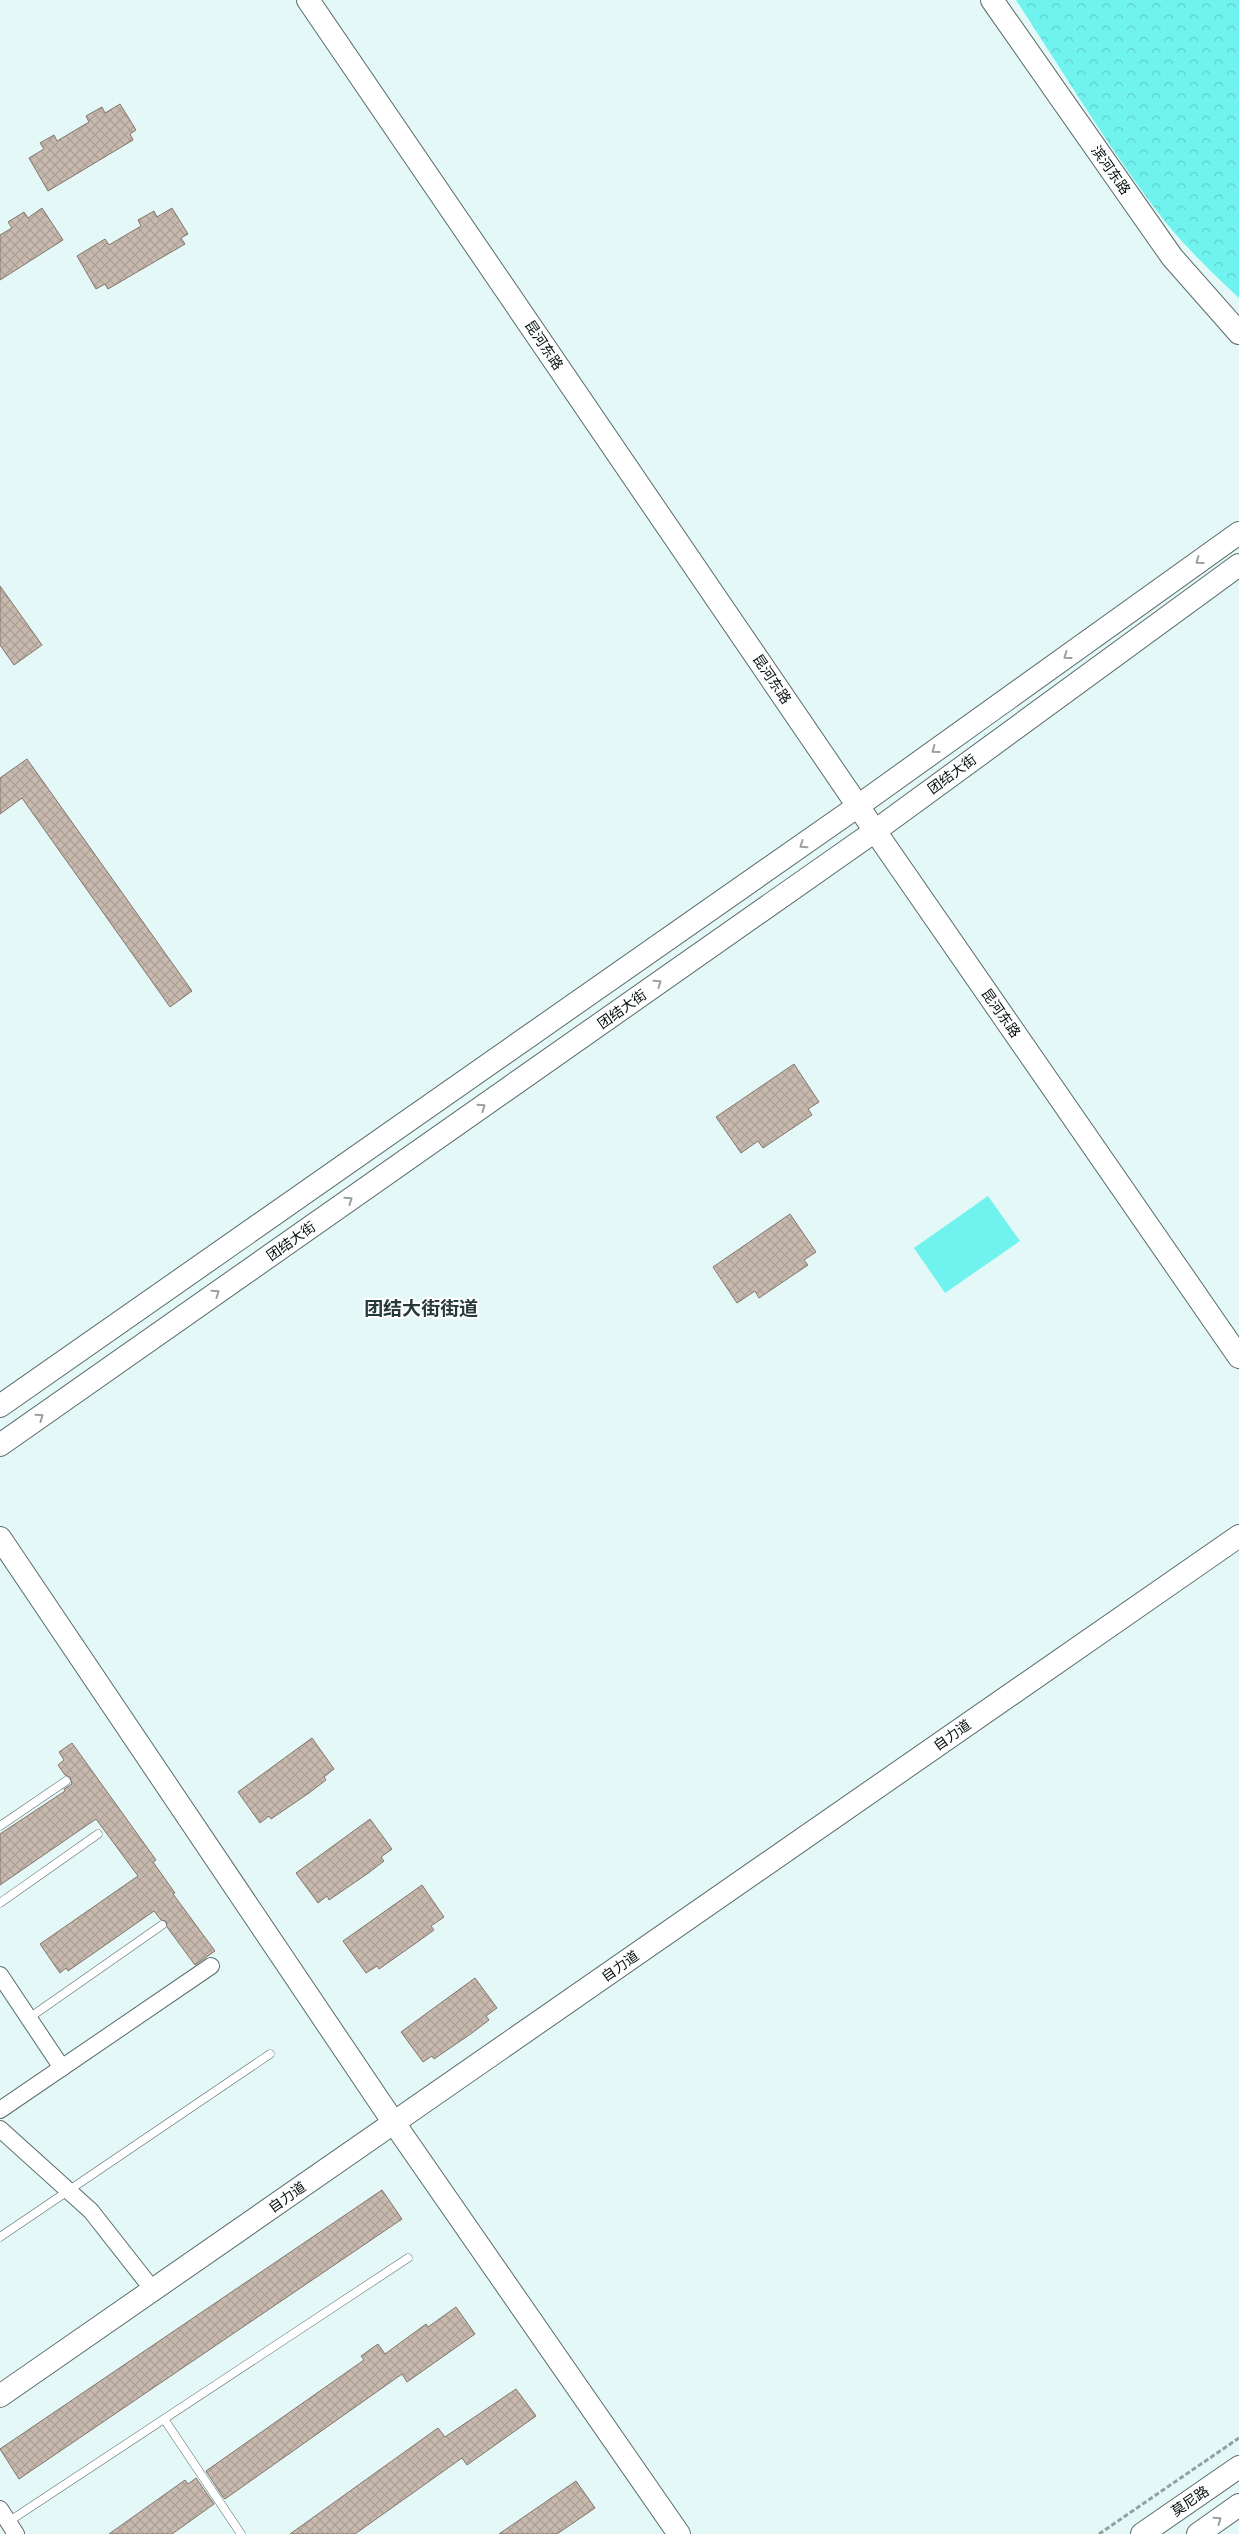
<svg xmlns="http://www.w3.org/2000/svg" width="1239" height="2534" font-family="'IBM Plex Serif','Noto Sans SC',serif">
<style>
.grass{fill:#70f3ef}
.park{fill:url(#park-crowns)}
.building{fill:url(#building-cross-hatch);stroke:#83756b}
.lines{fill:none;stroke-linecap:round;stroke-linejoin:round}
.lane-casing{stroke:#5a6c6b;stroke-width:9}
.street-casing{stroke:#5a6c6b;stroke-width:18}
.secondary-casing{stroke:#5a6c6b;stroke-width:24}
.path{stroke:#91a1a0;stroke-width:3;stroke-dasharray:5 2.5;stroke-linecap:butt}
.lane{stroke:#fff;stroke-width:8}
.street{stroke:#fff;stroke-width:16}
.secondary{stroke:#fff;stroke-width:22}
.oneway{stroke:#9c9f9f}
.labels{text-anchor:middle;stroke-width:4;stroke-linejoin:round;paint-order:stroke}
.street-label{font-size:14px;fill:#080f0f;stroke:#fff}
.district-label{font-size:19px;font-weight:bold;fill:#283939;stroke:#fff}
</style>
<defs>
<pattern id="park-crowns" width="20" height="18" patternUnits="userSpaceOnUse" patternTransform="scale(1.25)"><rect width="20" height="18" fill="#70f3ef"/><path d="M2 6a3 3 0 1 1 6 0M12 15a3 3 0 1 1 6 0" fill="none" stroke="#60cfcc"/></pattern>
<pattern id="building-cross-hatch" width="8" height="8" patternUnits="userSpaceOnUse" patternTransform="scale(1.25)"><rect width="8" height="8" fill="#c8b9af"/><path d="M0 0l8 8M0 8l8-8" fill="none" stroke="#aa9e95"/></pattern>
</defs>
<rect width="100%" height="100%" fill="#e3f8f7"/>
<!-- grass -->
<path class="grass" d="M988,1196l32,45 -75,52 -31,-45z"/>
<!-- park -->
<path class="park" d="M1016,0h223v298c-30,-28 -61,-58 -86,-92 -49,-66 -92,-137 -137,-206z"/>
<!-- building -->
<g class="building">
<path d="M120,104l16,26 -6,4 3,6 -85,51 -19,-33 15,-9 -4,-6 14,-8 3,6 32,-19 -3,-6 16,-9 3,6z"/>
<path d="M42,208l21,32 -63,40v-45l12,-7 -4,-6 16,-10 4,6z"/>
<path d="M172,208l16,26 -7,4 4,6 -77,45 -3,-5 -9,5 -19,-33 28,-17 4,6 32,-19 -3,-6 16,-9 3,6z"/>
<path d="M0,586l42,59 -28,20 -14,-20z"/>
<path d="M27,759l165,232 -22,16 -148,-209 -22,16v-36z"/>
<path d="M794,1064l25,38 -11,7 4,6 -49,33 -5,-7 -17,12 -25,-36z"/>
<path d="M790,1214l26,38 -12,8 4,5 -49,33 -4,-7 -18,12 -24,-36z"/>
<path d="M312,1738l22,31 -10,8 2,3 -17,13 -38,26 -2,-3 -9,7 -22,-31z"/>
<path d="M72,1743l84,117 -3,2 22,31 -2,1 42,57 -20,14 -28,-38 -1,-6 -5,-1 -7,-9 -86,60 -2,-3 -6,5 -20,-29 98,-68 -42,-57 -96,66v-51l65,-43 -1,-2 8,-5 -2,-7 -5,-2 -7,-10 6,-5 -5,-8z"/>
<path d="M370,1819l22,30 -11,8 3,4 -17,13 -38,26 -2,-4 -9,7 -22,-30z"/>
<path d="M422,1885l22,32 -13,9 3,4 -18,13 -37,26 -2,-3 -11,7 -23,-32z"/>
<path d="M475,1978l22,30 -11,8 3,4 -17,13 -38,26 -2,-3 -9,6 -22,-30z"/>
<path d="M382,2190l20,29 -383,260 -19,-30z"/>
<path d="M456,2307l19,27 -68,48 -5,-8 -177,125 -2,-2 -17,-26 158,-111 -3,-4 17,-12 7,10 41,-30 2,3z"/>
<path d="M516,2389l20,27 -69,49 -5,-7 -107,76h-65l148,-106 7,9z"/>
<path d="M196,2478l18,26 -42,30h-63l76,-54 3,4z"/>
<path d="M576,2481l19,27 -38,26h-58z"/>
</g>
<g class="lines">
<defs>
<g id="lane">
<path d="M0,1826l66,-45"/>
<path d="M0,1903l98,-69"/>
<path d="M29,2018l133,-93"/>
<path d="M0,2237l270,-183"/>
<path d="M164,2419l77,115"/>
<path d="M8,2522l400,-264"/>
</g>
<g id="street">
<path d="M0,1975l62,93"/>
<path d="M0,2110l211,-144"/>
<path d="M0,2129l91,82 62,79"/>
<path d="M0,2509l16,25"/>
</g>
<g id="secondary">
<path d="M308,0l567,831 364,526"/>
<path d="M992,0l180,257 67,76"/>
<path d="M0,1406l858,-600 381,-273"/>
<path d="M0,1445l875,-614 364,-266"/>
<path d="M0,1538l394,585 285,411"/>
<path d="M0,2396l1239,-860"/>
<path d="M1142,2534l97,-67"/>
<path d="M1198,2534l41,-29"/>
</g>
</defs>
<!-- lane casing -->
<use href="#lane" class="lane-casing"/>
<!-- street casing -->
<use href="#street" class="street-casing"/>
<!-- secondary casing -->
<use href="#secondary" class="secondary-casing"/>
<!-- path -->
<path class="path" d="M1099,2534l140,-96"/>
<!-- lane -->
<use href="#lane" class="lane"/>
<!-- street -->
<use href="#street" class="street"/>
<!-- secondary -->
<use href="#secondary" class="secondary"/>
</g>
<!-- one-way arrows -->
<defs><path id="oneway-chevron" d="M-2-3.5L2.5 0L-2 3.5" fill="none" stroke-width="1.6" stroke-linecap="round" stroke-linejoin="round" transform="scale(1.25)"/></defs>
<g class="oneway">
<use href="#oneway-chevron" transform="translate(1199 561) rotate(144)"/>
<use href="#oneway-chevron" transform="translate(1067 656) rotate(144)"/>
<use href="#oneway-chevron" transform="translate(935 750) rotate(144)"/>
<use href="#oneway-chevron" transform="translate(803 845) rotate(145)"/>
<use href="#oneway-chevron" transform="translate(658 983) rotate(-35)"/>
<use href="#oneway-chevron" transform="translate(482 1107) rotate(-35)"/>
<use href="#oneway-chevron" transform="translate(349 1200) rotate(-35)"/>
<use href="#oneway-chevron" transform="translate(216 1293) rotate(-35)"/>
<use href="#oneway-chevron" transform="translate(40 1417) rotate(-35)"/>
<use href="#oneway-chevron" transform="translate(1218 2520) rotate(-35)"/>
</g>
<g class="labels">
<!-- street labels -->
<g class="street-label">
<text transform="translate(1111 170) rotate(55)" y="5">滨河东路</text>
<text transform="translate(544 345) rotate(56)" y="5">昆河东路</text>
<text transform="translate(772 679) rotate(56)" y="5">昆河东路</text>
<text transform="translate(952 774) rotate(-36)" y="5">团结大街</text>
<text transform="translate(622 1009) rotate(-35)" y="5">团结大街</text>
<text transform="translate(1001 1013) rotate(55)" y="5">昆河东路</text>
<text transform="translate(291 1241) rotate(-35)" y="5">团结大街</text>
<text transform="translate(952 1735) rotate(-35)" y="5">自力道</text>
<text transform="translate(620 1966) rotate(-35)" y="5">自力道</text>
<text transform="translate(287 2197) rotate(-35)" y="5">自力道</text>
<text transform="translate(1190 2501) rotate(-34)" y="5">莫尼路</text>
</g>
<!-- district labels -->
<g class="district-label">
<text x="421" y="1315">团结大街街道</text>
</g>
</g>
</svg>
